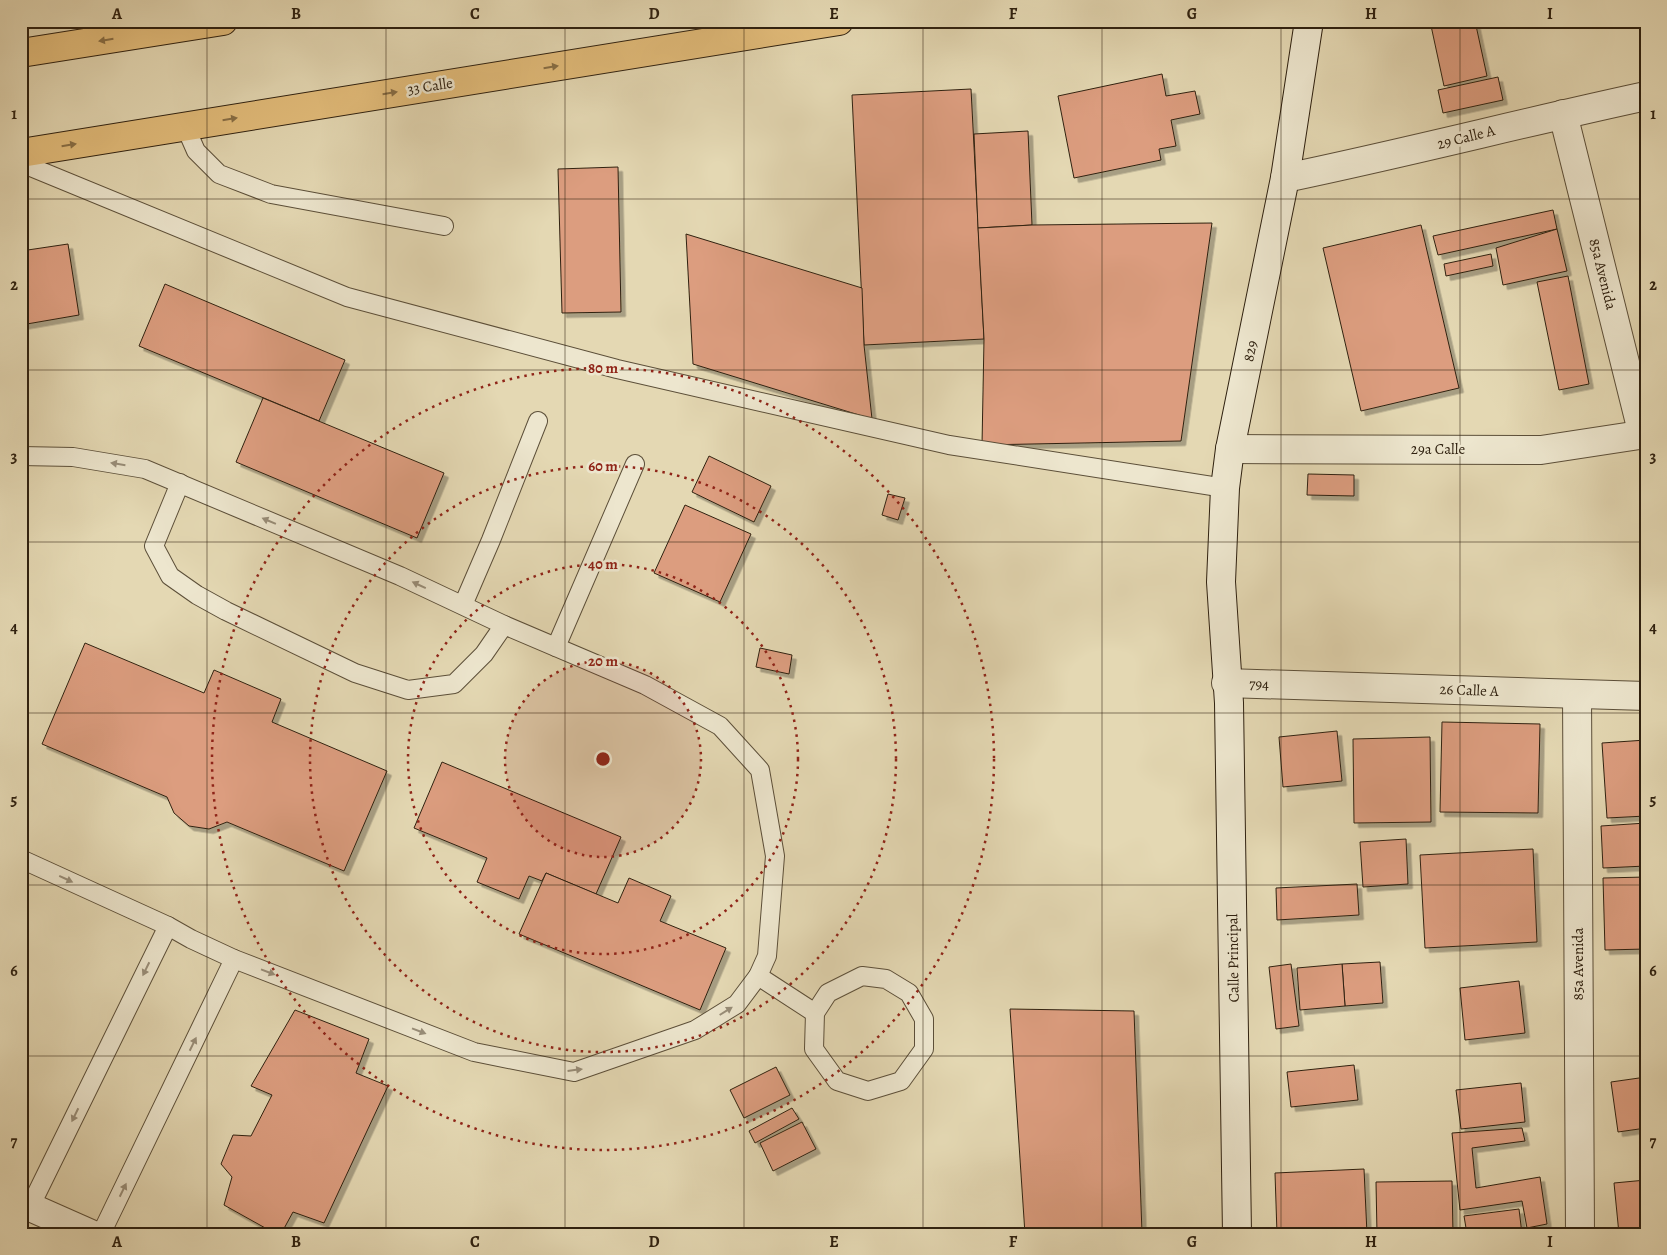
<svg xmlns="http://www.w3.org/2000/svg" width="1667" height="1255" font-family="Alegreya,serif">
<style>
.building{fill:#dc9d7f;stroke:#2f2110;filter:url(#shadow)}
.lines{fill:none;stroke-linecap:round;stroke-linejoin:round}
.lane-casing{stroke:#5c4f39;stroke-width:20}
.street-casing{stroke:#5c4f39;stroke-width:30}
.secondary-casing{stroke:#2f2110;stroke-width:30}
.primary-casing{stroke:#2f2110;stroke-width:30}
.lane{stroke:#ede6ce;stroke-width:18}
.street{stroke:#ede6ce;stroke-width:28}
.secondary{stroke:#ede6ce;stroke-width:28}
.primary{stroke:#e2bc7a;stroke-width:28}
.oneway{fill:#886e45}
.oneway2{fill:#988d78}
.grid{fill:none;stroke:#2f2110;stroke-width:1;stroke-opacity:0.55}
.ring{fill:none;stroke:#8f2418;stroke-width:2.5;stroke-dasharray:2.5 5}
.labels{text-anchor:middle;stroke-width:5;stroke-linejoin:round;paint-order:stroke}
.street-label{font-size:15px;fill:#2f2110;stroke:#ede6ce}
.centre{fill:#8f2418;stroke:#ede6ce;stroke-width:2.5}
.ring-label{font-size:15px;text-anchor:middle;font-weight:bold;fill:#8f2418;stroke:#ede6ce;stroke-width:5;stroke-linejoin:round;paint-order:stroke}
.neatline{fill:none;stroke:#2f2110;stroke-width:2}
.grid-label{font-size:16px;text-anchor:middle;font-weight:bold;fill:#2f2110}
</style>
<defs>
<filter id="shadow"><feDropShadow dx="4.5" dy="4.5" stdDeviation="0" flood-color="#0004"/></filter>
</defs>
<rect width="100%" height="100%" fill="#e4d8b3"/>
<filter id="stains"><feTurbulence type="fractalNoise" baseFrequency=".004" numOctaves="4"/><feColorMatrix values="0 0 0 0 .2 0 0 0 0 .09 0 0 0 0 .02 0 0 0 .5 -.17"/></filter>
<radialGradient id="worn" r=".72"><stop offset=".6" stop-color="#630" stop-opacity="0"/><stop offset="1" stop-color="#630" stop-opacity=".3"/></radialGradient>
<!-- building -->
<g class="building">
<path d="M1430,21h45l12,55 -43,10z"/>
<path d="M1162,74l4,22 29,-5 5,23 -29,6 5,26 -17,3 2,11 -87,18 -16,-82z"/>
<path d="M1498,77l5,23 -60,13 -5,-23z"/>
<path d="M971,89l13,250 -120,6 -12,-250z"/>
<path d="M1028,131l4,94 -54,3 -4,-94z"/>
<path d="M618,167l3,145 -59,1 -4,-144z"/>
<path d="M1553,210l4,19 -119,26 -5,-19z"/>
<path d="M1212,223l-31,218 -199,4 2,-106 -6,-111 54,-3z"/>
<path d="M1421,225l38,163 -98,23 -38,-163z"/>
<path d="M1557,229l10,42 -64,14 -7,-37z"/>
<path d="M686,234l176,54 2,57 8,74 -179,-55z"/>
<path d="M68,244l11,71 -58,10v-74z"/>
<path d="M1491,254l2,12 -47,10 -2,-12z"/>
<path d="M1646,258v28l-6,-27z"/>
<path d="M1568,276l21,108 -30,6 -22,-108z"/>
<path d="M165,284l180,76 -26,61 -180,-75z"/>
<path d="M263,398l181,75 -27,65 -181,-76z"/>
<path d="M709,456l62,30 -17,36 -62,-30z"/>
<path d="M1308,474l46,1v21l-47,-1z"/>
<path d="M888,494l17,4 -7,22 -16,-5z"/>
<path d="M685,505l66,29 -31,68 -66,-29z"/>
<path d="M85,643l119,50 10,-23 67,29 -9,23 115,49 -43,100 -117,-49 -18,7 -20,-3 -15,-13 -7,-16 -125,-53z"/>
<path d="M760,648l32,7 -3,19 -33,-7z"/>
<path d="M1442,722l98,2 -2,89 -98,-1z"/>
<path d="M1337,731l5,50 -59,6 -4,-50z"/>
<path d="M1430,737l1,85 -77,1 -1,-84z"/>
<path d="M1646,740v76l-39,2 -5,-75z"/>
<path d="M442,762l179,75 -25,57 -50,-21 -4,8 -13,-5 -10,23 -42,-17 10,-24 -73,-30z"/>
<path d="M1646,823v43l-43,2 -2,-42z"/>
<path d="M1406,839l2,45 -45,3 -3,-45z"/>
<path d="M1533,849l4,93 -112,6 -5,-93z"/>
<path d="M546,873l72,30 11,-25 42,18 -11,25 66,27 -26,62 -181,-76z"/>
<path d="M1646,877v72l-41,1 -2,-72z"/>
<path d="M1357,884l2,31 -82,5 -1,-32z"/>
<path d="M1380,962l3,41 -38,3 -3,-42z"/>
<path d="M1291,964l8,62 -23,3 -7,-62z"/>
<path d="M1342,964l3,42 -45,4 -3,-42z"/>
<path d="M1519,981l6,52 -60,7 -5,-52z"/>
<path d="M1010,1009l124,2 8,222 -117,1z"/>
<path d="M295,1010l74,29 -13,34 32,13 -64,137 -31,-11 -12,22h-5l-52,-29 8,-28 -11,-13 12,-29 18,1 21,-41 -21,-9z"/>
<path d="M1354,1065l4,35 -67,7 -4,-35z"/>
<path d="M776,1067l14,28 -46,23 -14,-28z"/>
<path d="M1646,1077v51l-28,4 -7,-50z"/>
<path d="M1521,1083l4,39 -64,7 -5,-39z"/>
<path d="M792,1108l7,11 -44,24 -6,-12z"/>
<path d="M802,1122l14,27 -43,22 -13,-28z"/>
<path d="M1522,1128l3,13 -53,7 4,40 64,-11 7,47 -20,4 -5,-27 -62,9 -8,-77z"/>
<path d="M1364,1169l3,65h-90l-2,-61z"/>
<path d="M1646,1180v54h-27l-5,-51z"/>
<path d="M1452,1181l1,53h-76l-1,-52z"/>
<path d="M1519,1209l3,25h-55l-3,-18z"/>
</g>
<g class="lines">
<defs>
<g id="lane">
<path d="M185,126l11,25 23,23 52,20 173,32"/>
<path d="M21,163l326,134 270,72 332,76 276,43"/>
<path d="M21,456l52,1 72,12 255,107 104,49 141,60 75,41 40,44 15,86 -8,100 -9,20 -21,28 -42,26 -121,42 -100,-20 -240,-93 -43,-20 -23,-13 -147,-67"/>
<path d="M180,483l-26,63 16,30 27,19 29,16 129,62 53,17 46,-6 30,-30 20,-29"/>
<path d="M463,605l28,-65 47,-119"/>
<path d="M556,647l79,-183"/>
<path d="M758,976l57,37"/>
<path d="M862,976l24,3 23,14 15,26v30l-23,32 -33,10 -31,-10 -23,-32 1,-36 13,-20z"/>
<path d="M30,1207l138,-281"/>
<path d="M101,1234l133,-275"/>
</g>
<g id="street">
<path d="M1563,114l80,321"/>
<path d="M1285,178c121,-25 240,-56 361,-82"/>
<path d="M1230,449l311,1 105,-16"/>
<path d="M1226,683l420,13"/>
<path d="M1577,694l3,540"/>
<path d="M21,1203l70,31"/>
</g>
<path id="secondary" d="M1237,1234l-8,-531 -8,-121 4,-94 5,-39 55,-271 24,-157"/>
<g id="primary">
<path d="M21,53l202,-32"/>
<path d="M21,153l818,-132"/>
</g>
</defs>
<!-- lane casing -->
<use href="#lane" class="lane-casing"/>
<!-- street casing -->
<use href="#street" class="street-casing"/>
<!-- secondary casing -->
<use href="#secondary" class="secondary-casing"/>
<!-- primary casing -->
<use href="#primary" class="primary-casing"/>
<!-- lane -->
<use href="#lane" class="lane"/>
<!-- street -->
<use href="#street" class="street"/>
<!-- secondary -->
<use href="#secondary" class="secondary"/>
<!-- primary -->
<use href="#primary" class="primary"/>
</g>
<!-- one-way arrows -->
<defs><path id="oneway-solid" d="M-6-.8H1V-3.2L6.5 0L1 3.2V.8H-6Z" transform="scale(1.25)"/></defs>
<g class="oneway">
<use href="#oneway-solid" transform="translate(106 40) rotate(171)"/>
<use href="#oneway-solid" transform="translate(551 67) rotate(-9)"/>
<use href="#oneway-solid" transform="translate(390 93) rotate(-9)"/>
<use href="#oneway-solid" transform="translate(230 119) rotate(-9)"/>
<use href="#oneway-solid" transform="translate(69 145) rotate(-9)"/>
</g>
<g class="oneway2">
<use href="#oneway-solid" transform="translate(118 464) rotate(-171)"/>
<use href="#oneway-solid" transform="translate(269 521) rotate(-157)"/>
<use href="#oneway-solid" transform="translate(419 585) rotate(-155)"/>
<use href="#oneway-solid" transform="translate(66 879) rotate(25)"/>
<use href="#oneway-solid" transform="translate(146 969) rotate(116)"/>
<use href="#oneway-solid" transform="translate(268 972) rotate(21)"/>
<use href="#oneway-solid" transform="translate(726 1011) rotate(-32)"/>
<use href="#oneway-solid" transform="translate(419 1031) rotate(21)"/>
<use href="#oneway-solid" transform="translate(193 1044) rotate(-64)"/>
<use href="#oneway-solid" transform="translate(575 1070) rotate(-7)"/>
<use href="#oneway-solid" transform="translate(75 1115) rotate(116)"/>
<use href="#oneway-solid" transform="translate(123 1190) rotate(-64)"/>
</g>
<!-- grid -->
<path class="grid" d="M207,21v1213M386,21v1213M565,21v1213M744,21v1213M923,21v1213M1102,21v1213M1281,21v1213M1460,21v1213M21,199h1625M21,370h1625M21,542h1625M21,713h1625M21,885h1625M21,1056h1625"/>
<!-- distance rings -->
<circle cx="603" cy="759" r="98" fill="#8f2418" fill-opacity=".12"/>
<g class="ring">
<circle cx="603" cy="759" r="98"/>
<circle cx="603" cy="759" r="195"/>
<circle cx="603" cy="759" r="293"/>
<circle cx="603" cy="759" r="391"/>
</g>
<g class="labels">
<!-- street labels -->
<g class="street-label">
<text transform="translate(430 86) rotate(-9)" y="5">33 Calle</text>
<text transform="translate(1466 137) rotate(-14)" y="5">29 Calle A</text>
<text transform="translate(1603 274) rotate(76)" y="5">85a Avenida</text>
<text transform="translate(1250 351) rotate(-78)" y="5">829</text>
<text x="1438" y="454">29a Calle</text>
<text transform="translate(1259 684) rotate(2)" y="5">794</text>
<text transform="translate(1469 690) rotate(2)" y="5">26 Calle A</text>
<text transform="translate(1233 958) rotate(-91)" y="5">Calle Principal</text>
<text transform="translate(1578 964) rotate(-90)" y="5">85a Avenida</text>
</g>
</g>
<circle cx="603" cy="759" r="8" class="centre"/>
<g class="ring-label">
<text x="603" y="373">80 m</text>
<text x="603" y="471">60 m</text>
<text x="603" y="569">40 m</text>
<text x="603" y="666">20 m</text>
</g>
<!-- margin -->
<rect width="1667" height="1255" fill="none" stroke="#e4d8b3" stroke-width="55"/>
<rect x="28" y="28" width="1612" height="1200" class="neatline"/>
<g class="grid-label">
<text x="117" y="19">A</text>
<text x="296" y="19">B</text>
<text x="475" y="19">C</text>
<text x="654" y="19">D</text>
<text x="834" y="19">E</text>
<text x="1013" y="19">F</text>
<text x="1192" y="19">G</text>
<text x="1371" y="19">H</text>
<text x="1550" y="19">I</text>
<text x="14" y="119">1</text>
<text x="1653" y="119">1</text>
<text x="14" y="290">2</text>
<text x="1653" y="290">2</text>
<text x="14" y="462">3</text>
<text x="1653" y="462">3</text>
<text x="14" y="633">4</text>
<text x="1653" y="633">4</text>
<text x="14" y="805">5</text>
<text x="1653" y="805">5</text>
<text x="14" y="976">6</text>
<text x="1653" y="976">6</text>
<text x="14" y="1147">7</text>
<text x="1653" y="1147">7</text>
<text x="117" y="1247">A</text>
<text x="296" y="1247">B</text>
<text x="475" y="1247">C</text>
<text x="654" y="1247">D</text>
<text x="834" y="1247">E</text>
<text x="1013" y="1247">F</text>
<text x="1192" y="1247">G</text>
<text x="1371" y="1247">H</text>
<text x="1550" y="1247">I</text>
</g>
<rect width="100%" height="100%" filter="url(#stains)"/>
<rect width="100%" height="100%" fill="url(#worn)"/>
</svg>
